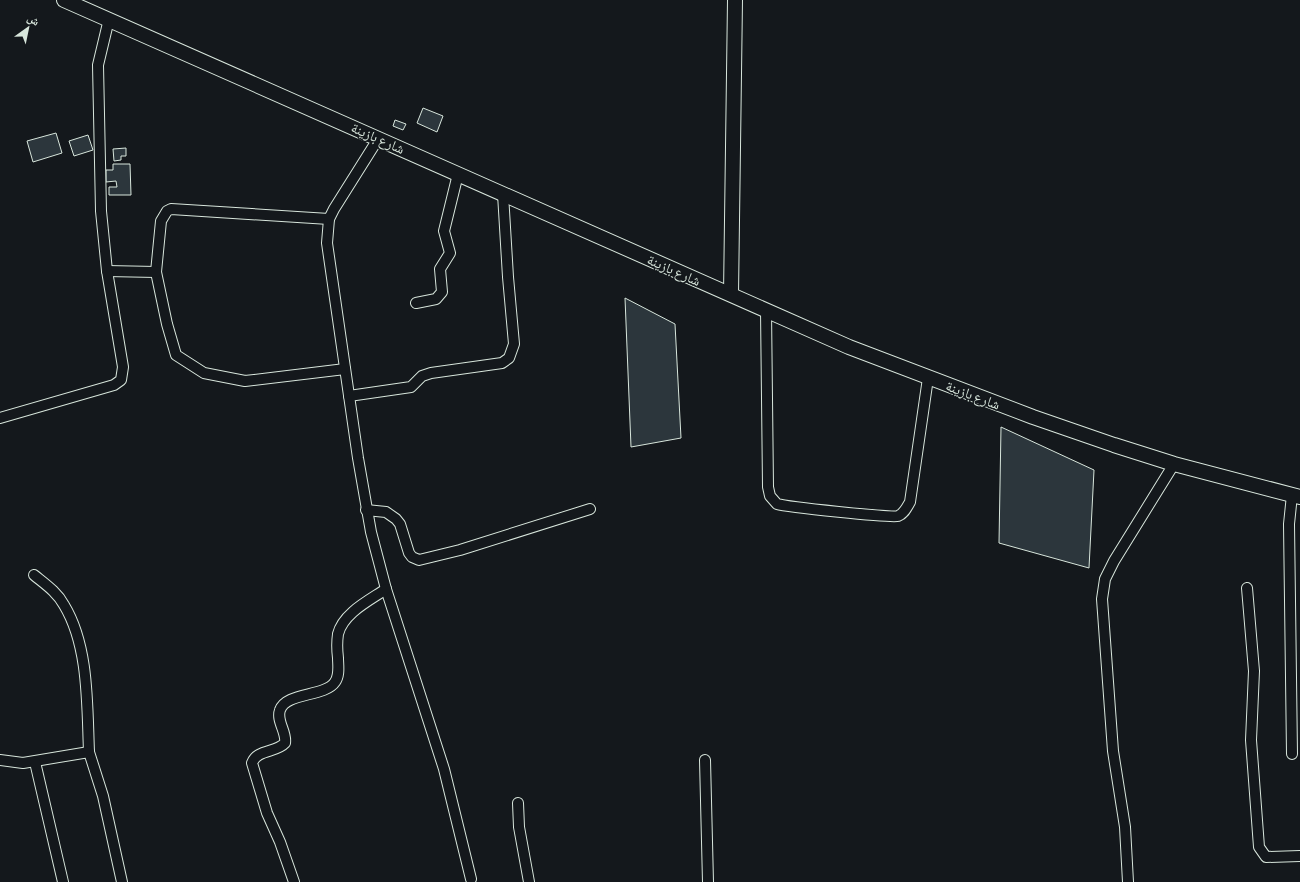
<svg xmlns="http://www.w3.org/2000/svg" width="1300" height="882" font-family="'Alegreya Sans','Noto Naskh Arabic',sans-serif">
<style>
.building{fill:#2c363c;stroke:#d8e6dc}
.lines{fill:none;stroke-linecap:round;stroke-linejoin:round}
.street-casing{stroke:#d8e6dc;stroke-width:12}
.secondary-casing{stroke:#d8e6dc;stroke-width:16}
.street{stroke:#14181c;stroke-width:10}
.secondary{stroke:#14181c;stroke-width:14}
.labels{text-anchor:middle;stroke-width:3;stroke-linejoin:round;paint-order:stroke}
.street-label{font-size:14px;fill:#d8e6dc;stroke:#14181c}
</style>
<rect width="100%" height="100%" fill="#14181c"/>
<!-- building -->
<g class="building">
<path d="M423,108l20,8 -6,16 -20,-9z"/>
<path d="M395,120l11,4 -3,6 -10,-4z"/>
<path d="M56,133l6,20 -29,9 -6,-21z"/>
<path d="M88,135l5,15 -19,6 -5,-15z"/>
<path d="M126,148v8h-5v4l-7,1 -1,-12z"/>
<path d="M113,164h17l1,31h-22v-8h8l-1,-6 -10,1v-12h7z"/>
<path d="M625,298l50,26 6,114 -50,9z"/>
<path d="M1001,427l93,43 -5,98 -90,-25z"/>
</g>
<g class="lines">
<defs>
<g id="street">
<path d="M378,139l-44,70 -5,10 -2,24 31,215 13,74 15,57 58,180 27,110"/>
<path d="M329,219l-158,-10 -4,2 -6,10 -5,51 11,52 9,31 28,18 41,8 100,-12"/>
<path d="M107,271l49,1"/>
<path d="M416,303l20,-4 6,-7 -2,-23 10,-16 -6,-22 14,-57"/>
<path d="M766,310l2,177 2,9 7,8c10,3 114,14 121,12 6,-2 9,-9 12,-14l18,-124"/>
<path d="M349,396l62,-9 11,-11 9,-3 71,-10 7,-5 5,-14 -6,-67 -5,-83"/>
<path d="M0,418l114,-33 7,-5 2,-13 -16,-96 -6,-60 -3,-146 11,-46"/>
<path d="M1292,495l-3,29 3,230"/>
<path d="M366,510l20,2 10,7 4,5 9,29 3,4 7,3 41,-10 130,-41"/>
<path d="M34,575c11,9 23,17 30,30 25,41 23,100 25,147"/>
<path d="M1247,588l7,83 -3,69 8,107 7,10 34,-1"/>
<path d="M0,760l23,3 66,-11 14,44 19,86"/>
<path d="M705,760l3,122"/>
<path d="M35,762l28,120"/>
<path d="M518,803l1,24 10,55"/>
<path d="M294,882l-14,-40 -13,-29 -15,-50c5,-14 24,-10 33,-20 2,-11 -9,-22 -5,-33 6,-18 45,-13 55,-28 5,-7 3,-17 3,-24 -1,-8 -1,-17 0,-24 5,-21 32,-34 48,-45"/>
<path d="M1128,882l-3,-55 -12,-76 -11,-152 3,-20 9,-18 60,-97"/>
</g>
<g id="secondary">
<path d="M64,0l785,347 184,70 81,28 60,19 126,33"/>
<path d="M731,294l4,-294"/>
</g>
</defs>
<!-- street casing -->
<use href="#street" class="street-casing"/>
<!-- secondary casing -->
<use href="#secondary" class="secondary-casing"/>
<!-- street -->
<use href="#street" class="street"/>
<!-- secondary -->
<use href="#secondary" class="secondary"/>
</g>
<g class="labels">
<!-- street labels -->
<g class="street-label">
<text transform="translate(378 138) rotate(24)" y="5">شارع بازينة</text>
<text transform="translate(674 270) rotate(24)" y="5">شارع بازينة</text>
<text transform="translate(973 395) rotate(21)" y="5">شارع بازينة</text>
</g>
</g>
<!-- north arrow -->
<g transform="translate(28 28) rotate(33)" stroke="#14181c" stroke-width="3" paint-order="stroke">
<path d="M0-3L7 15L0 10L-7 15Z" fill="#d8e6dc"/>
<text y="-6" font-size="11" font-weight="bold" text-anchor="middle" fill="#d8e6dc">ش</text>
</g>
</svg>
